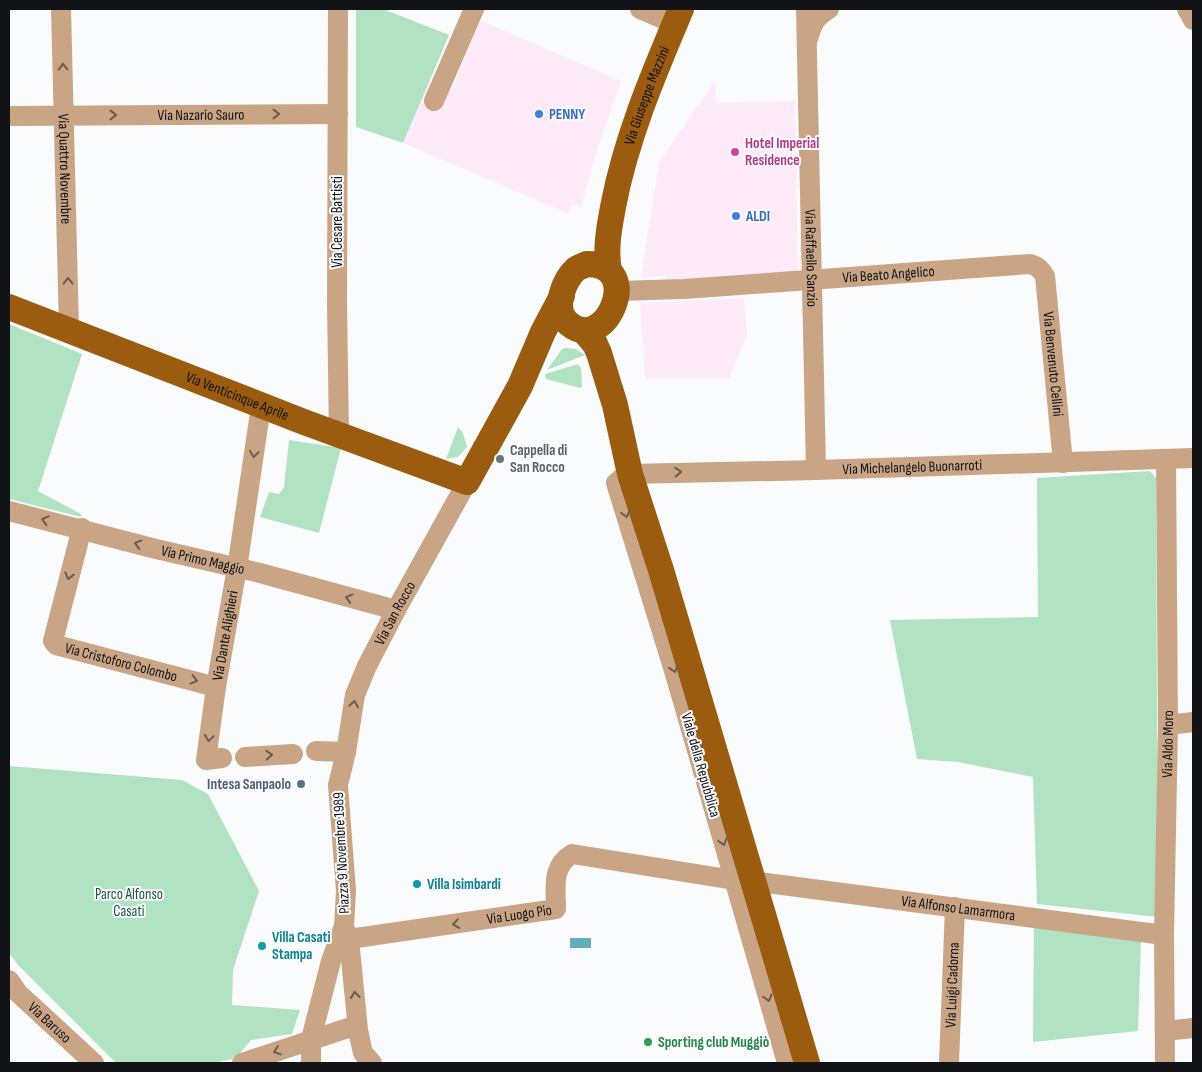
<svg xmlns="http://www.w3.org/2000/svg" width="1202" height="1072" font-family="'Sofia Sans Condensed',sans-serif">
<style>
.commercial{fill:#ffeaf9}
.green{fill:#b1e3c2}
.water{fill:#64aebc}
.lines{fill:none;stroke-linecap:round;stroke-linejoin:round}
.minor{stroke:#c9a585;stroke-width:20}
.major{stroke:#9b5c0f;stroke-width:26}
.oneway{stroke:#6d5c4e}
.shop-dot{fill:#3f7fe0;stroke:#f9fbfd;stroke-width:2}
.hotel-dot{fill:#d1479c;stroke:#f9fbfd;stroke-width:2}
.worship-dot{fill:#6b7280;stroke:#f9fbfd;stroke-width:2}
.service-dot{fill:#5c6f8a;stroke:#f9fbfd;stroke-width:2}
.culture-dot{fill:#0f9aa8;stroke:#f9fbfd;stroke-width:2}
.leisure-dot{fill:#2e9e5b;stroke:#f9fbfd;stroke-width:2}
.labels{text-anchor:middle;stroke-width:4;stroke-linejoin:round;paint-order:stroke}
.street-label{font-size:15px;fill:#111317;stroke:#f9fbfd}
.shop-label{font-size:15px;font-weight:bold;fill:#366cbe;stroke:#f9fbfd;text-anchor:start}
.hotel-label{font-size:15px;font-weight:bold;fill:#b23c85;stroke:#f9fbfd;text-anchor:start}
.worship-label{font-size:15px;font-weight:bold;fill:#5b616d;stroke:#f9fbfd;text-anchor:start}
.service-label{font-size:15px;font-weight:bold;fill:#4e5e75;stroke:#f9fbfd;text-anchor:end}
.culture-label{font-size:15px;font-weight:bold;fill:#0d838f;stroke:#f9fbfd;text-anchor:start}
.park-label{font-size:15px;fill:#1c5a39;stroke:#f9fbfd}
.leisure-label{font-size:15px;font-weight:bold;fill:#27864d;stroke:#f9fbfd;text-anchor:start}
</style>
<rect width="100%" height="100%" fill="#f9fbfd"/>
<!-- commercial -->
<g class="commercial">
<path d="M479,20l142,61 -25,72 -15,54 -10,-2 -2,9 -166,-71 26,-62 23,9z"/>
<path d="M715,81l1,22 79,-2 3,171 -132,10 -1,-6 -24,2 18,-116z"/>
<path d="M744,298l3,37 -18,43h-84l-5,-75z"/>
</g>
<!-- green -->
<g class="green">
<path d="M356,9h27l66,26 -46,108 -47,-16z"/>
<path d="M9,324l73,30 -44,137 43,23v3l-72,-18z"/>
<path d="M566,348l10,1 9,6 -38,15 15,-21z"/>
<path d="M578,364l3,4 1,18 -2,2 -34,-9 -1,-5z"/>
<path d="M458,427l5,6 4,14 -9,10 -12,2z"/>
<path d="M289,440l52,8 -22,85 -59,-16 9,-25 10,2 5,-7z"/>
<path d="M1150,471l6,7 2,439 -121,-13 -4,-127 -75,-15 -41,-3 -27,-139 148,-3 -1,-139z"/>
<path d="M9,766l173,14 26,14 51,97 -26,79 -1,35 68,5 -8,24 -41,6 -15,18 -21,5h-99l-98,-98 -9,-12z"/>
<path d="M1034,925l107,16 -3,90 -105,11z"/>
</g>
<!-- water -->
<rect class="water" x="570" y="938" width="21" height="10"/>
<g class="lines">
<!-- minor -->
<g class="minor">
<path id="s1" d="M61,9l8,321"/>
<path d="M338,9l-1,294 2,132"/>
<path d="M640,9l35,15"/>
<path id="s2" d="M806,9l10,461"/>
<path d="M1187,9l6,11"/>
<path d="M808,39c5,-17 6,-20 21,-30"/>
<path d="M434,101l40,-92"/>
<path id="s3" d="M9,116l329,-2"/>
<path id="s4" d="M617,291l67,-2 346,-25c8,2 11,6 15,12l18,187"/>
<path id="s5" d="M9,511l147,38 104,24 136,37"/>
<path id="s6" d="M82,528l-29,113 3,4 160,42"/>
<path d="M1168,725l25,-3"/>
<path d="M316,751l30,1"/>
<path d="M245,757l48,-3"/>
<path id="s7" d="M222,758l-16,2 10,-73 22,-125 23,-156"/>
<path id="s8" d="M752,881l412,54"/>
<path id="s9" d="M349,939l207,-30c0,-22 -5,-42 16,-55l162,26"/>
<path id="s10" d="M9,980l9,13 76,70"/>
<path d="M358,1030l5,23 9,10"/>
<path d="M1165,1031l28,-3"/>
<path d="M242,1063l106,-35 10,2 -9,-91 -5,-12"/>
<path id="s11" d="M311,1063v-24l20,-78 13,-35 2,-35 -8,-106 8,-33 9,-57 12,-29 29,-56 71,-128"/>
<path id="s12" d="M787,1063l-112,-389 -59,-191 8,-7 6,-2 186,-4 377,-12"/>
<path id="s13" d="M949,1063l6,-156"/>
<path id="s14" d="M1165,1063l-1,-128 4,-210 -2,-266"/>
</g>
<!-- major -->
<g class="major">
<path d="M587,264c60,0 16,96 -21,57 -13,-13 -2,-41 10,-52 3,-2 7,-3 11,-5z"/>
<path id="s15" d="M609,271c-4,-22 0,-42 4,-64 13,-69 41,-134 68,-198"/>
<path id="s16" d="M9,307l295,115 163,60 53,-96 23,-54 19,-36"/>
<path d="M584,331l11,13 4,9 16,52 15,69 31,96 146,493"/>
</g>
</g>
<!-- one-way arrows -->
<defs><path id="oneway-chevron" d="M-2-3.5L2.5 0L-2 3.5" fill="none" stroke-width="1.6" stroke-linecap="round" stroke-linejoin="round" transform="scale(1.25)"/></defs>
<g class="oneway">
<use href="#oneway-chevron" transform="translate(63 67) rotate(-92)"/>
<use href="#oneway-chevron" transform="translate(276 114)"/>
<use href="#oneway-chevron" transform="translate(113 115)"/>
<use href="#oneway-chevron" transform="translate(68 281) rotate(-91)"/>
<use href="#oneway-chevron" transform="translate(254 454) rotate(98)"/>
<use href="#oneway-chevron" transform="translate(678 472) rotate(-2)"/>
<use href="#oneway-chevron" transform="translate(626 514) rotate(73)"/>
<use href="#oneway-chevron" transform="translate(45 520) rotate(-166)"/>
<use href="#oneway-chevron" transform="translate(138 544) rotate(-165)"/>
<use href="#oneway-chevron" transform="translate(69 576) rotate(104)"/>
<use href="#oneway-chevron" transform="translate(349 598) rotate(-165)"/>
<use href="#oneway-chevron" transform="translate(674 669) rotate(73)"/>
<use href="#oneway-chevron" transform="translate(194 680) rotate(15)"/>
<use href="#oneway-chevron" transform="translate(354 704) rotate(-81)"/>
<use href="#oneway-chevron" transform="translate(209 738) rotate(98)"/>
<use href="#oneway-chevron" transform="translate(269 755) rotate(-3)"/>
<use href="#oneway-chevron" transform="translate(723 842) rotate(74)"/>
<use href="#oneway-chevron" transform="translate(456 924) rotate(172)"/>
<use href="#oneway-chevron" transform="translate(355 995) rotate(-96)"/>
<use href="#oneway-chevron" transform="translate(768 998) rotate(74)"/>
<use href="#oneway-chevron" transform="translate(277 1051) rotate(161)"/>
</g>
<!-- markers -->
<g class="shop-dot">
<circle cx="539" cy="114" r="5"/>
<circle cx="736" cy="216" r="5"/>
</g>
<circle class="hotel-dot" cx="735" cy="152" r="5"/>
<circle class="worship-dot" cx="500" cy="459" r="5"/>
<circle class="service-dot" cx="301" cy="784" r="5"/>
<g class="culture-dot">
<circle cx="417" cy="884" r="5"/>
<circle cx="262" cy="946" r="5"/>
</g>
<circle class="leisure-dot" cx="648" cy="1042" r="5"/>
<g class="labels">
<!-- street labels -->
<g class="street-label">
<text dy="5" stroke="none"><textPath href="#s15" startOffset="181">Via Giuseppe Mazzini</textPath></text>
<text dy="5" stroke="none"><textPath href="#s3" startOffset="192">Via Nazario Sauro</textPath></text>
<text dy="5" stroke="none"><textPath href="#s1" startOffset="160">Via Quattro Novembre</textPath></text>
<text transform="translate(337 222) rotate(-90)" y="5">Via Cesare Battisti</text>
<text dy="5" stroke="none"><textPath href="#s2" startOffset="249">Via Raffaello Sanzio</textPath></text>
<text dy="5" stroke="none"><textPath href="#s4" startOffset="272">Via Beato Angelico</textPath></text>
<text dy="5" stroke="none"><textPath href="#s4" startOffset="522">Via Benvenuto Cellini</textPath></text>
<text dy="5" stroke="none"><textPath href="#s16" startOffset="245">Via Venticinque Aprile</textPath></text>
<text dy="5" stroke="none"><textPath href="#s12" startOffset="904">Via Michelangelo Buonarroti</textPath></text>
<text dy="5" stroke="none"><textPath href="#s5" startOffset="200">Via Primo Maggio</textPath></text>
<text dy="5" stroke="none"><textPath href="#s11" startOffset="466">Via San Rocco</textPath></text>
<text dy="5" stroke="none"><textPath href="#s7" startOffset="142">Via Dante Alighieri</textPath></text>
<text dy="5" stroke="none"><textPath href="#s6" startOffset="189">Via Cristoforo Colombo</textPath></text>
<text dy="5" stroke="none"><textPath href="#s14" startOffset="319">Via Aldo Moro</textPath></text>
<text transform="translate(701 765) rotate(74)" y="5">Viale della Repubblica</text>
<text transform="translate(341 853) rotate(-93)" y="5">Piazza 9 Novembre 1989</text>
<text dy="5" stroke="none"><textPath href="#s8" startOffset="208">Via Alfonso Lamarmora</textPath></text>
<text dy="5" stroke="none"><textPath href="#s9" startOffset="172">Via Luogo Pio</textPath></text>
<text dy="5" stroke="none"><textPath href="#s13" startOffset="78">Via Luigi Cadorna</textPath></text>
<text dy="5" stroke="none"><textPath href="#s10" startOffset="59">Via Baruso</textPath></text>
</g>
<!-- shop labels -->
<g class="shop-label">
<text x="549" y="119">PENNY</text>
<text x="746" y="221">ALDI</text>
</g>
<!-- hotel labels -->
<g class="hotel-label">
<text x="745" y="148">Hotel Imperial<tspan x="745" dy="17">Residence</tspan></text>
</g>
<!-- worship labels -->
<g class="worship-label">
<text x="510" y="455">Cappella di<tspan x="510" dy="17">San Rocco</tspan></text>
</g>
<!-- service labels -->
<g class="service-label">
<text x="291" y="789">Intesa Sanpaolo</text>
</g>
<!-- culture labels -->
<g class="culture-label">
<text x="427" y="889">Villa Isimbardi</text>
<text x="272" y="942">Villa Casati<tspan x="272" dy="17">Stampa</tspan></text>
</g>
<!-- park labels -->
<g class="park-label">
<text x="129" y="899">Parco Alfonso<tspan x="129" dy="17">Casati</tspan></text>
</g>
<!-- leisure labels -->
<g class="leisure-label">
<text x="658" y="1047">Sporting club Muggiò</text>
</g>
</g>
<!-- border -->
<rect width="1202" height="1072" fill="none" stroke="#111317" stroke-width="20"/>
</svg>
